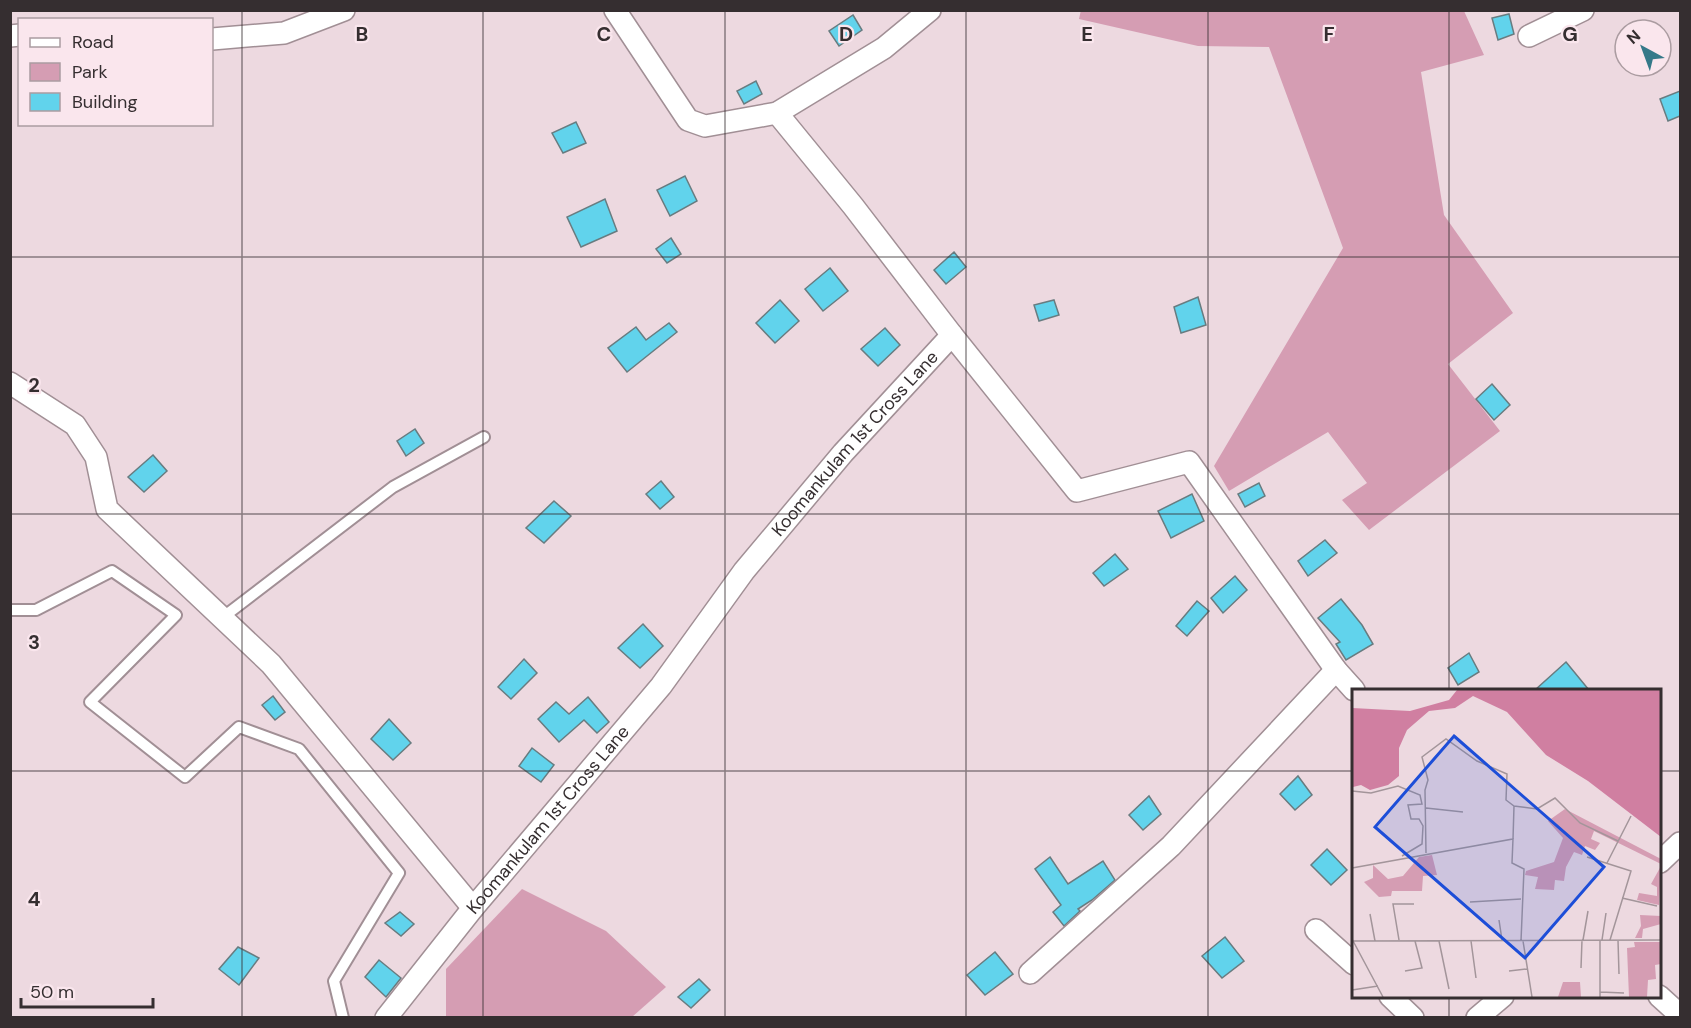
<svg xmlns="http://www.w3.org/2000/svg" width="1691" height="1028" font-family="'DM Sans',sans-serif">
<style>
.green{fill:#d59db3}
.building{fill:#61d3ec;stroke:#687c80;stroke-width:1.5}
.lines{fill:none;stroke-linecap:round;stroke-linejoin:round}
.service-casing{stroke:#a18f95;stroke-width:14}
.minor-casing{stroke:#a18f95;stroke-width:24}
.service{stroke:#fff;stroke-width:10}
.minor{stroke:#fff;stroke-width:21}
.grid{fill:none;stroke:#352e30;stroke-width:1.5;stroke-opacity:0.55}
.labels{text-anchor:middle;stroke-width:4.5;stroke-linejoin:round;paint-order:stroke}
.street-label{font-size:18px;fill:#352e30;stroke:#fae6ed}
.inset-road{fill:none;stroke:#a3959a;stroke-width:1.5}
.view{fill:#1d4ed8;fill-opacity:0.15;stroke:#1d4ed8;stroke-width:3}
.inset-edge{fill:none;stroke:#352e30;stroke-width:3}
.grid-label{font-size:20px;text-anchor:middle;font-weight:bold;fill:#352e30;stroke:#fae6ed;stroke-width:4.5;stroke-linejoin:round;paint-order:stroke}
</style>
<rect width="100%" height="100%" fill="#edd9e0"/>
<!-- green -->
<g class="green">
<path d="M1081,10l383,1 20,44 -63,17 23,143 69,98 -65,51 52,67 -131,99 -27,-30 25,-17 -39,-51 -99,59 -15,-25 129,-218 -74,-201 -71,-1 -119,-27z"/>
<path d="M522,889l84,42 60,56 -34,30h-186v-48z"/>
</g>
<!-- building -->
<g class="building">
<path d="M1509,14l5,20 -16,6 -6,-22z"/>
<path d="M853,15l9,15 -23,16 -10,-15z"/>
<path d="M756,81l6,13 -18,10 -7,-13z"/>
<path d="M1680,91v25l-12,5 -8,-22z"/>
<path d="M576,122l10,21 -23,10 -11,-20z"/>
<path d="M685,176l12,25 -27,15 -13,-26z"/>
<path d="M605,199l12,32 -36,16 -14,-30z"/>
<path d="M671,238l10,16 -14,9 -11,-14z"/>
<path d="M954,252l12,15 -20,17 -12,-14z"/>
<path d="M830,268l18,23 -25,20 -18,-22z"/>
<path d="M1198,297l8,28 -25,8 -7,-26z"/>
<path d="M780,300l19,21 -24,22 -19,-20z"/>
<path d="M1054,300l5,15 -20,6 -5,-16z"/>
<path d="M669,323l8,9 -50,40 -19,-24 28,-21 10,13z"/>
<path d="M885,328l15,17 -22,21 -17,-17z"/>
<path d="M1492,384l18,21 -16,15 -18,-21z"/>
<path d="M415,429l9,14 -18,13 -9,-15z"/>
<path d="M153,455l14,16 -23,21 -16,-15z"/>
<path d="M661,481l13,16 -14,12 -14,-15z"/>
<path d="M1259,483l6,13 -20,11 -7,-13z"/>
<path d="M1192,494l12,27 -33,17 -13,-27z"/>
<path d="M554,501l17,15 -27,27 -18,-15z"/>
<path d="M1325,540l12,13 -29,23 -10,-15z"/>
<path d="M1115,554l13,15 -24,17 -11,-13z"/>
<path d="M1235,576l12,14 -24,23 -12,-15z"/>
<path d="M1341,599l21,26 11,19 -27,16 -10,-16 4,-2 -22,-24z"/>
<path d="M1197,601l12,10 -22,25 -11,-10z"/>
<path d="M643,624l20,22 -23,22 -22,-20z"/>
<path d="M1469,653l10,19 -21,13 -10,-17z"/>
<path d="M524,659l13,14 -26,26 -13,-12z"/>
<path d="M1566,662l23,28h-54z"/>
<path d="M273,696l12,16 -10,8 -13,-15z"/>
<path d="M588,697l21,25 -12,11 -13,-13 -25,22 -21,-23 18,-17 13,12z"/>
<path d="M389,719l22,24 -18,17 -22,-21z"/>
<path d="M532,748l22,17 -13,17 -22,-16z"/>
<path d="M1298,776l14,19 -17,15 -15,-16z"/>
<path d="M1149,796l12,18 -18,16 -14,-15z"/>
<path d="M1327,849l20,21 -16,15 -20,-20z"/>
<path d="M1050,857l18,27 35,-23 12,19 -23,20 -14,9 2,2 -16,15 -11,-14 8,-7 -26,-36z"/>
<path d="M400,912l14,12 -13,12 -16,-13z"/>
<path d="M1225,937l19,24 -22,17 -20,-22z"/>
<path d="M238,947l21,11 -20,27 -20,-16z"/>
<path d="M995,952l18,22 -28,21 -18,-20z"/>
<path d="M379,960l22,18 -15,19 -21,-20z"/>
<path d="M699,979l11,11 -19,18 -13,-11z"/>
</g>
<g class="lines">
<defs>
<g id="service">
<path d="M10,610h26l76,-39 64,44 -86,87 95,75 54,-50 60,22 100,124 -65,108 9,37"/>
<path d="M222,618l171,-131 91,-50"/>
</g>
<g id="minor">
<path d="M615,10l73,110 17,6 72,-13 107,-65 46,-38"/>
<path d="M10,36l10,-1"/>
<path d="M1529,36l54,-26"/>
<path d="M212,39l72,-6 60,-23"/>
<path d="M777,113l76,93 99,129"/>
<path d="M10,383l65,42 21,32 11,52 164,155 202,244"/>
<path d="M1660,862l20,-19"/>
<path d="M1316,930l38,34"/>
<path d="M1030,973l141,-127 165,-176"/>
<path d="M1390,996l23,22"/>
<path d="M1659,996l21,19"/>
<path id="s1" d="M386,1018l87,-110 188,-222 83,-115 99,-118 109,-118 125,156 112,-29 147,208 18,20"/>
<path d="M1477,1018l26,-22"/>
</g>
</defs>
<!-- service casing -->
<use href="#service" class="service-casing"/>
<!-- minor casing -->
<use href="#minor" class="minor-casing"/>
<!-- service -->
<use href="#service" class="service"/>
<!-- minor -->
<use href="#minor" class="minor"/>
</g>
<!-- grid -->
<path class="grid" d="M242,10v1008M483,10v1008M725,10v1008M966,10v1008M1208,10v1008M1449,10v680M10,257h1670M10,514h1670M10,771h1344M1660,771h20M1449,996v22"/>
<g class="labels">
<!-- street labels -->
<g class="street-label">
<text dy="6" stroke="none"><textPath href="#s1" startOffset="742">Koomankulam 1st Cross Lane</textPath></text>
<text dy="6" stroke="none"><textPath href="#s1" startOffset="256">Koomankulam 1st Cross Lane</textPath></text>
</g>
</g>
<!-- overview -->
<g transform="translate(1352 689)">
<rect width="309" height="309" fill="#edd9e0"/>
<path d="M213,120l96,50v5l-67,-33 -3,8 9,4 -5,7 -10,-4 -3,9 -8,-3 -8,15 -2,14 -9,-1 -1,10 -19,-1 3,-12 -13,-2 1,-4 28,-9 9,-24 -15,-17zM80,166l5,20 -14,1 -1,15h-30l-1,5 -12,1 -15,-15 9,-4v-13l15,14 15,-3 16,-19zM309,177l-2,39 -22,-5 2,-7 18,3v-9l-6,-3zM288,226l21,1v8l-18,5 -1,9h-7l6,-12zM282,253h27v22l-6,1 1,14 -8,1 -1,17h-18l-2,-49 8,-1zM211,293h17l1,15h-23z" fill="#d59db3"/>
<path d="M105,1h203l1,147 -73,-56 -42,-26 -39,-43 -34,-16 -18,12 -26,3 -22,19 -8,18v28l-11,9 -18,5 -9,-5 -8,2 -1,-79 58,3 39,-11z" fill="#d07fa1"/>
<path class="inset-road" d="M0,102l19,2 27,-7 22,9 2,9 -14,1 3,14h8l4,7 -1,18 -20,12M74,119l37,4M161,150l1,-33M74,164l-1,-63 3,-10 -6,-23 24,-18 31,22 30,13 -1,26 8,6 23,3 18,-11 25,25 38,18M235,168l44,14 -21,69M255,174l24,-47M0,179l161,-29 -1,24 12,6 -3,72M270,209l35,8M118,213l51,-3M18,225l5,27M147,231l3,20M0,250l31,58M47,251l-6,-36h21M231,251l5,-29M250,251l4,-27M266,251l1,34M0,252l309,-1M87,252l10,48M119,252l5,37M171,252l9,56M229,279l1,-28M53,282l17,-3 -7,-27M157,282l18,-2M0,301l26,-4M248,303l24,1M248,308v-57"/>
<path class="view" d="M102,47l150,131 -79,91 -150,-131z"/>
<rect width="309" height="309" class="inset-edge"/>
</g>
<g class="grid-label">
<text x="362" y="41">B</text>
<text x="604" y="41">C</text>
<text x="846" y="41">D</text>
<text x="1087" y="41">E</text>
<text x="1329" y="41">F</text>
<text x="1570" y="41">G</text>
<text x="34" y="392">2</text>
<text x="34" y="649">3</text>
<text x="34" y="906">4</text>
</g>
<!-- border -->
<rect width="1691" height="1028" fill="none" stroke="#352e30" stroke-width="24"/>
<!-- legend -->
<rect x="18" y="18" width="195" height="108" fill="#fae6ed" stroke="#ab9ca1" stroke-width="1.5"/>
<rect x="30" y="38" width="30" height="9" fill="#ffffff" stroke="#ab9ca1" stroke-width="1.5"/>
<text x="72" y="48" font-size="18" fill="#352e30">Road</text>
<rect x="30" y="63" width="30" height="18" fill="#d59db3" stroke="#ab9ca1" stroke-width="1.5"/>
<text x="72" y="78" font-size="18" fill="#352e30">Park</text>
<rect x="30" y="93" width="30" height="18" fill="#61d3ec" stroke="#ab9ca1" stroke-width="1.5"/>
<text x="72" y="108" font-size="18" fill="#352e30">Building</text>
<!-- north arrow -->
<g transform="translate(1643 48) rotate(319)"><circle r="28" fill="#fae6ed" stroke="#ab9ca1" stroke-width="1.5"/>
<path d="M0-4.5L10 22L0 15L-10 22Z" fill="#357989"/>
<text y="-9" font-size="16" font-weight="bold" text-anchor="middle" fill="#352e30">N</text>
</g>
<!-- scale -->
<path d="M21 998v9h132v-9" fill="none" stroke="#352e30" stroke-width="3"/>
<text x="30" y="998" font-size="18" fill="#352e30" stroke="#fae6ed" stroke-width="4.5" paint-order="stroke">50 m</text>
</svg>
